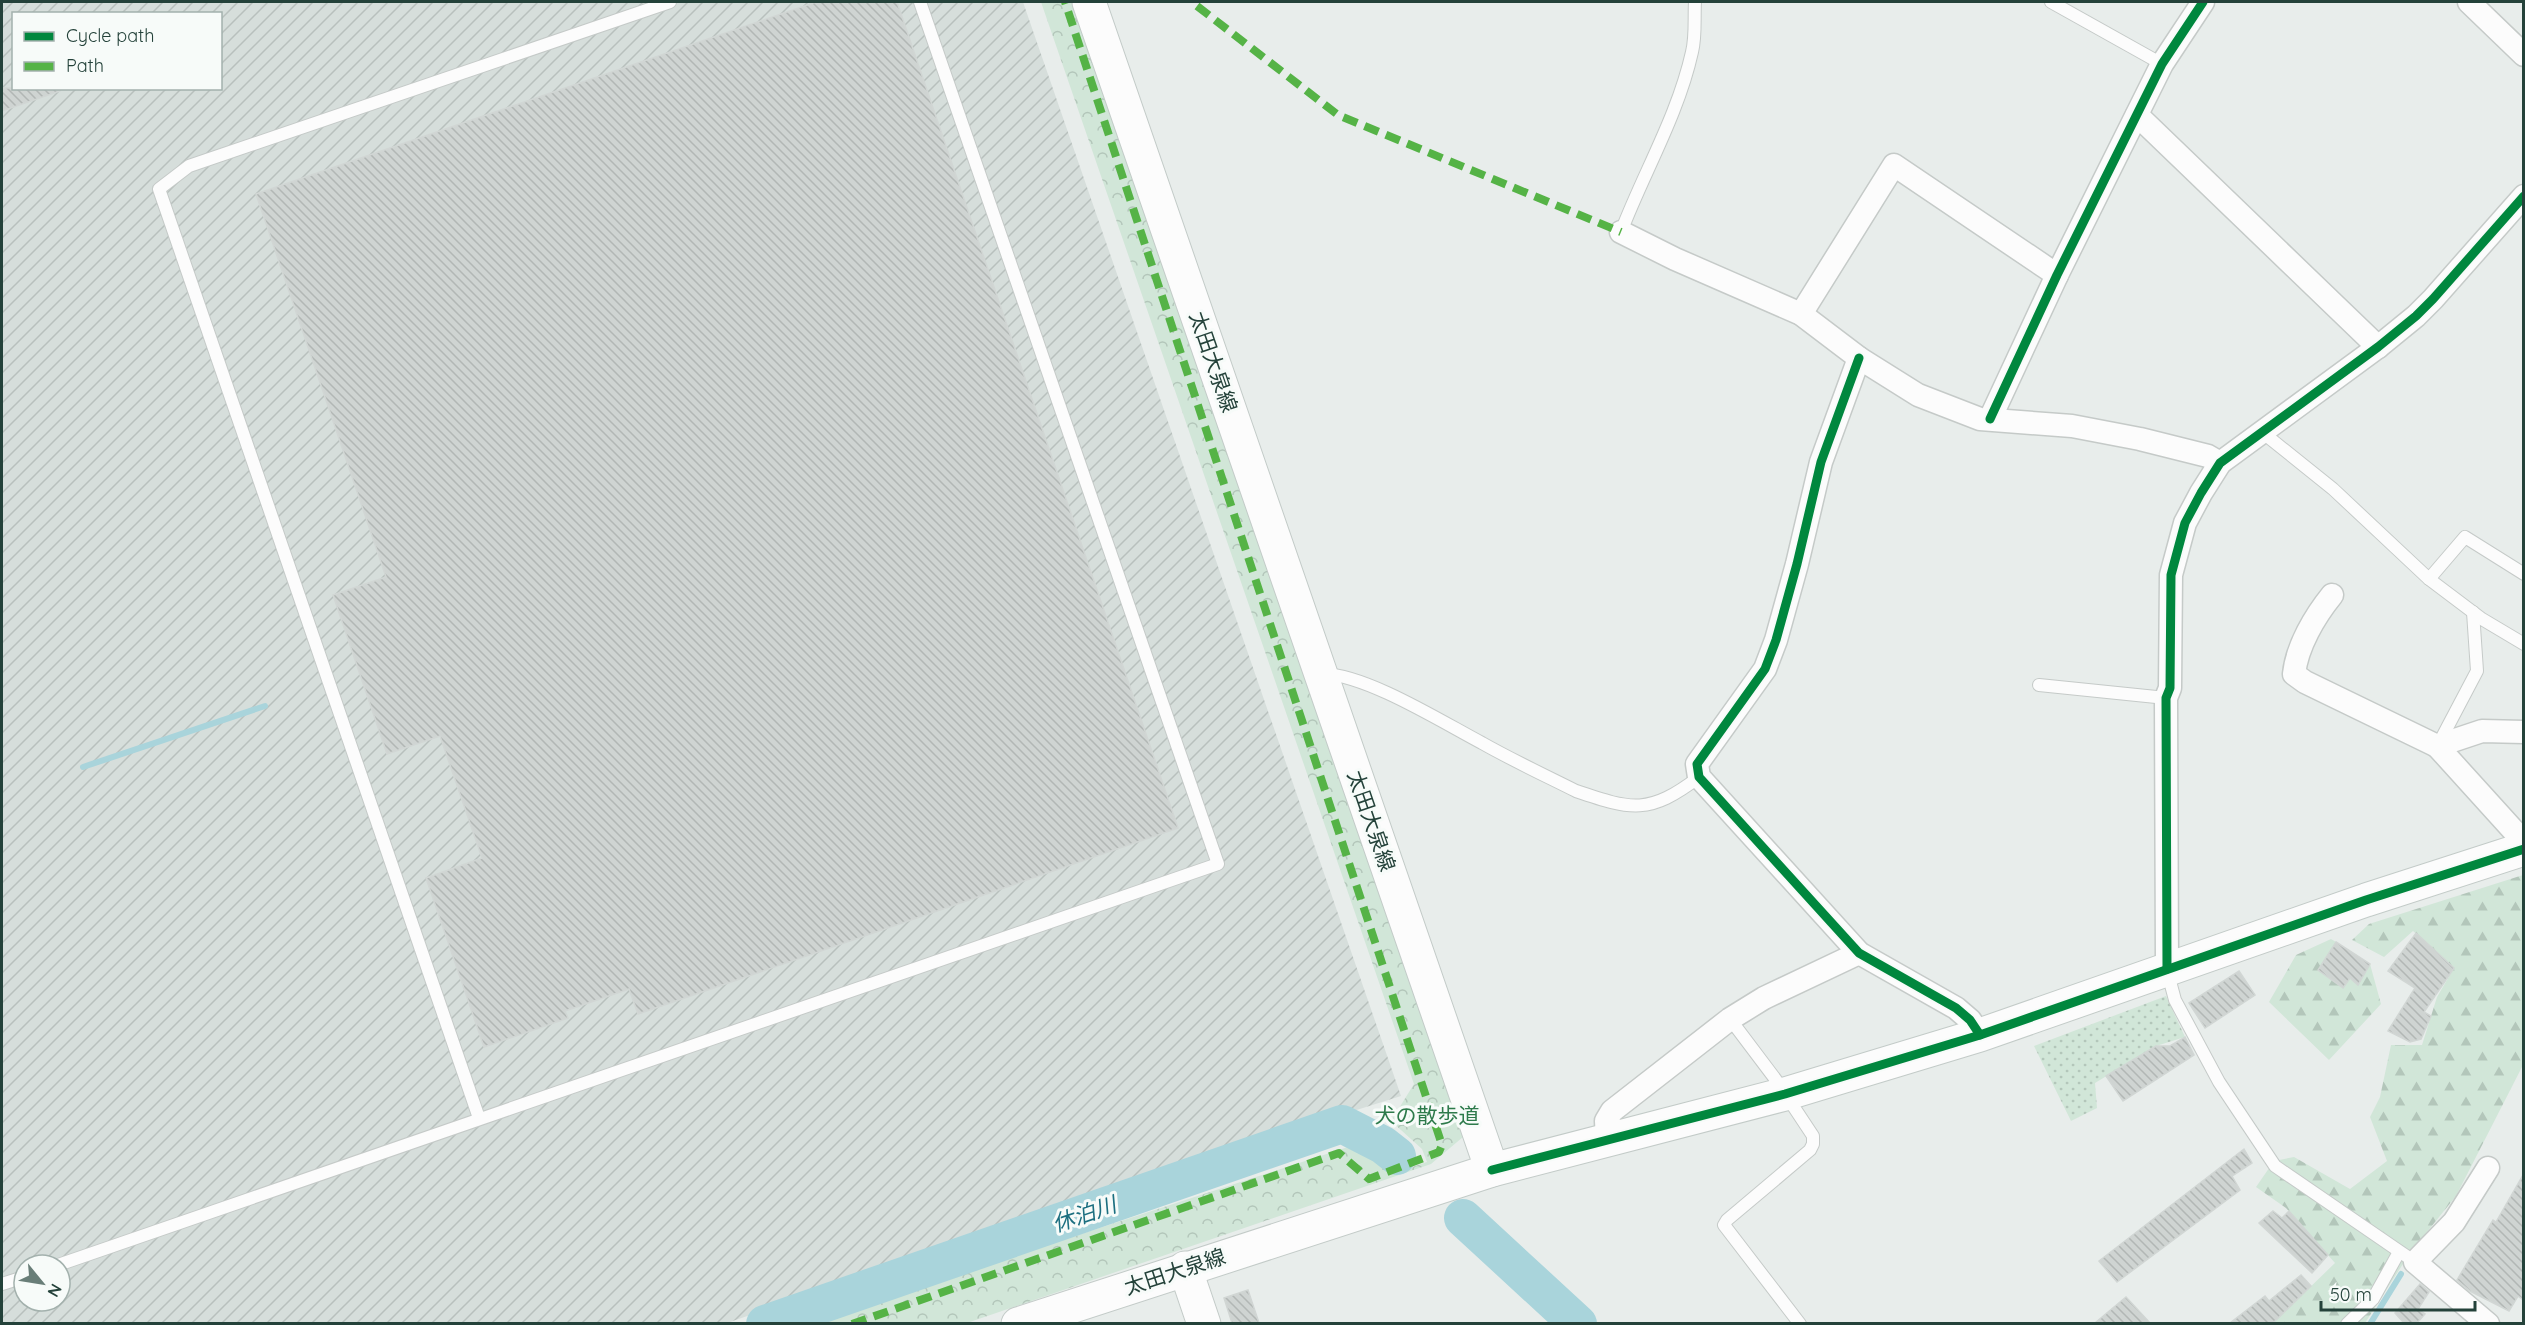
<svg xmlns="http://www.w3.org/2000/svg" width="2525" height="1325" font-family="Quicksand,'Noto Sans JP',sans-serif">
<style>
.industrial{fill:url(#industrial-furrows);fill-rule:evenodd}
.forest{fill:url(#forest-firs)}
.park{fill:url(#park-crowns)}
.garden{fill:url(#garden-dots)}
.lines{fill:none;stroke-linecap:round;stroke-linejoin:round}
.stream{stroke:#a9d4db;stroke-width:6}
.river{stroke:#a9d4db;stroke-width:38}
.building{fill:url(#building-back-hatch);stroke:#d1d6d4;stroke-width:1.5}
.lane-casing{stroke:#c5cac8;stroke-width:14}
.street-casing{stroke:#c5cac8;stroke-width:25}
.secondary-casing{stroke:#c3cbc8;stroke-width:35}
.lane{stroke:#fcfcfc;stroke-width:12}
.street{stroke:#fcfcfc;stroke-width:22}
.secondary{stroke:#fcfcfc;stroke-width:33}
.quiet{stroke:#55b346;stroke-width:8;stroke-dasharray:15 8;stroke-linecap:butt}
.cycleway-casing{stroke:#f7fbf9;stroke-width:13}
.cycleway{stroke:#00873e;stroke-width:9}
.labels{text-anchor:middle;stroke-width:6;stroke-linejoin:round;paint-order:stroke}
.street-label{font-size:21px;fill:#24423a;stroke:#f7fbf9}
.park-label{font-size:21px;fill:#2d7a4b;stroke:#f7fbf9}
.water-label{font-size:22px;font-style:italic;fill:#1c6f80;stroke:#f7fbf9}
</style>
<defs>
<pattern id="industrial-furrows" width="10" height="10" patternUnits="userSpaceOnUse" patternTransform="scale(1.5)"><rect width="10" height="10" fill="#d6dedb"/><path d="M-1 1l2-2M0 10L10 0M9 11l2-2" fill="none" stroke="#b8c0bd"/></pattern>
<pattern id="forest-firs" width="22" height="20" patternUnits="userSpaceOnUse" patternTransform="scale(1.5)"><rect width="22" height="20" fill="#d1e6d8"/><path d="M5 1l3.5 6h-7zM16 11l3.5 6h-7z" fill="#b3c6ba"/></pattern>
<pattern id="park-crowns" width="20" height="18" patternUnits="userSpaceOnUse" patternTransform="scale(1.5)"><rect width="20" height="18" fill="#d1e6d8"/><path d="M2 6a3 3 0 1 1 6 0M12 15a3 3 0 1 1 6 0" fill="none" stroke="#b3c6ba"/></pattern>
<pattern id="garden-dots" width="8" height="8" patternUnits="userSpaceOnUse" patternTransform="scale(1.5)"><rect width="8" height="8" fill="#d1e6d8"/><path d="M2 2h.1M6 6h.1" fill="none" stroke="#b3c6ba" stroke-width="1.8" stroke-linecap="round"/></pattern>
<pattern id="building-back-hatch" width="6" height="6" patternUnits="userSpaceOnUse" patternTransform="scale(1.5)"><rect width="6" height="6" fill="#cfd4d2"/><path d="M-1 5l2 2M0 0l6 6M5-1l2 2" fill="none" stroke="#b2b7b5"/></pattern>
</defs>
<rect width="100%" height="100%" fill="#e8edeb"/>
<!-- industrial -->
<path class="industrial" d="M2,2h1021l378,1094 -210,66 -464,161 -725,1zM14,14h206v74h-206zM24,1265h36v36h-36z"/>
<!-- forest -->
<g class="forest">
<path d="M2523,875v190l-67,131 -46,57 -45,70h-92l62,-60 -49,-55 -30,-21 18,-26 20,-4 56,32 37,-28 -17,-44 10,-20 11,-52h31l15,-48 17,-29 -41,-37 -29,26 -32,-17 17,-16z"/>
<path d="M2331,939l5,3 -18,28 25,18 7,-10 8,7 12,-21 11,40 -52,56 -60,-58 27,-47z"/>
</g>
<!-- park -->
<path class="park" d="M1041,2h32l390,1135 -32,27 -464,159 -162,1 549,-179 21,9 25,17 27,-9 -5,-13 -31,-28 23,-37z"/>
<!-- garden -->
<path class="garden" d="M2166,996l19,41 -29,9 -61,37 2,25 -26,13 -37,-75z"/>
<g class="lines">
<!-- stream -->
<g class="stream">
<path d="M83,767l182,-61"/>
<path d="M2370,1324l31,-50"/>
</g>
<!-- river -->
<g class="river">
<path d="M1463,1218l115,106"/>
<path d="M765,1324l577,-200 41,21 14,11"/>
</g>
</g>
<!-- building -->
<g class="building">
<path d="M816,2h81l281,826 -540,186 -9,-25 -64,22 3,7 -84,29 -58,-169 56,-20 -42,-122 -53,18 -54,-159 53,-18 -130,-383z"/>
<path d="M2,88h58v3l-58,20z"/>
<path d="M2416,933l38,35 -30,44 7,4 -10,23 -11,3 -22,-11 27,-43 -27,-17z"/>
<path d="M2336,942l34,22 -12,21 -8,-7 -7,10 -25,-18z"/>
<path d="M2239,971l16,24 -50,33 -16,-25z"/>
<path d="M2185,1037l9,18 -71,46 -17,-25 50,-30h14z"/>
<path d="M2244,1149l8,14 -20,13 8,14 -123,92 -18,-21z"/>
<path d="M2523,1175v125l-5,-4 -9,15 -39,-20 -13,-11 36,-60 3,2z"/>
<path d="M2273,1211l9,7 7,-7 39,44 -16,18 -53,-50z"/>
<path d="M2301,1275l10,11 -38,37h-43l35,-27 4,5z"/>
<path d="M2420,1284l9,8 -11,17 7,5 -8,9h-13l-9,-10z"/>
<path d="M1248,1290l11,33h-27l-8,-25z"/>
<path d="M2126,1297l24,26h-55z"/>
</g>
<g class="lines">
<defs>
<g id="lane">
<path d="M2051,2l111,62"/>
<path d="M1621,232c23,-60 57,-117 71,-180 4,-16 2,-34 3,-50"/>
<path d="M2262,432l71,57 96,90 53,40 42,25"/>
<path d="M2429,579l36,-42 59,37"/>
<path d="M1324,674c43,1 118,48 158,69 30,17 62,32 94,48 56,19 73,24 123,-14"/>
<path d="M2039,685l127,13"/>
<path d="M2438,745l39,-74 -4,-59"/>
<path d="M2167,970l8,30 44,82 56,84 140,96"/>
<path d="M1730,1019l46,61 37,56v8l-3,6 -83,70 -3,5 76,99"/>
<path d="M479,1118l-320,-929 30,-23 481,-164"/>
<path d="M58,1265l1160,-401 -298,-862"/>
<path d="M2,1284l22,-7"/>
<path d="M2347,1324l26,-25 26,-47"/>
</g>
<g id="street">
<path d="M2469,2l55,53"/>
<path d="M2137,115l241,232"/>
<path d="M1621,232l54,27 126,55 58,44 59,37 62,24 92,7 68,13 68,17 12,7"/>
<path d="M1801,314l93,-149 163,110"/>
<path d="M1859,358l-38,104 -24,102 -21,76 -11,29 -68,95 2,13 160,176 97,55 14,12 10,15"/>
<path d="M1990,419l67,-144 105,-211 41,-62"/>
<path d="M2332,595c-17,21 -35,51 -38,79l11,8 132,64"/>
<path d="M2524,732l-42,-1 -45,15 87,96"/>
<path d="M2167,969l-1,-271 4,-10 1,-113 14,-52 16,-30 19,-30 158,-116 38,-31 17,-17 91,-103"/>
<path d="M1607,1140l-1,-19 6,-10 118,-92 34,-21 95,-45"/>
<path d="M2488,1168l-34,54 -39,40 73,62"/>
</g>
<g id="secondary">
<path d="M1089,2l403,1168"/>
<path d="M1185,1268l19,56"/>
<path d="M1018,1324l474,-154 293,-76 195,-59 386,-135 158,-51"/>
</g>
</defs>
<!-- lane casing -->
<use href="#lane" class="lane-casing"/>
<!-- street casing -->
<use href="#street" class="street-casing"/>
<!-- secondary casing -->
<use href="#secondary" class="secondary-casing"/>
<!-- lane -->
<use href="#lane" class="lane"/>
<!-- street -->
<use href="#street" class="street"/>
<!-- secondary -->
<use href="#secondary" class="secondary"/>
<!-- quiet -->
<g class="quiet">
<path d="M1197,6l141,109 283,117"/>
<path d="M852,1324l487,-171 30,26 70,-27 3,-7 -377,-1143"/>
</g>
<defs>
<g id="cycleway">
<path d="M1859,358l-38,104 -24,102 -21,76 -11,29 -68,95 2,13 160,176 97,55 14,12 10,15"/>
<path d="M1990,419l67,-144 105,-211 41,-62"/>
<path d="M2167,969l-1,-271 4,-10 1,-113 14,-52 16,-30 19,-30 158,-116 38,-31 17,-17 91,-103"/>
<path d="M1492,1170l293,-76 195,-59 386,-135 158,-51"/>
</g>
</defs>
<!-- cycleway casing -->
<use href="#cycleway" class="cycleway-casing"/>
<!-- cycleway -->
<use href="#cycleway" class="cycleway"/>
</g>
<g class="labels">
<!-- street labels -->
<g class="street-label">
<text transform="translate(1213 362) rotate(71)" y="7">太田大泉線</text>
<text transform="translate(1371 821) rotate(71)" y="7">太田大泉線</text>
<text transform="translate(1175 1272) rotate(-18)" y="7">太田大泉線</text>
</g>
<!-- park labels -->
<g class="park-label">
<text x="1427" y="1123">犬の散歩道</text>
</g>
<!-- water labels -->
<g class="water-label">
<text transform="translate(1084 1214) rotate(-19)" y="8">休泊川</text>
</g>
</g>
<!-- border -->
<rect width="2525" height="1325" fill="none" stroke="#24423a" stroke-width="6"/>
<!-- legend -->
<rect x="12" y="12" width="210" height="78" fill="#f7fbf9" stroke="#a3b1ad" stroke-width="1.5"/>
<rect x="24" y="32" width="30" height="9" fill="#00873e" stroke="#a3b1ad" stroke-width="1.5"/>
<text x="66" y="42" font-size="18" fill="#24423a">Cycle path</text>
<rect x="24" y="62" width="30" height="9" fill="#55b346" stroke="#a3b1ad" stroke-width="1.5"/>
<text x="66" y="72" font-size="18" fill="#24423a">Path</text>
<!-- north arrow -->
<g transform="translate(42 1283) rotate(120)"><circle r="28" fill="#f7fbf9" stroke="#a3b1ad" stroke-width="1.5"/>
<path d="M0-4.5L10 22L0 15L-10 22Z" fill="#697e78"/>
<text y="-9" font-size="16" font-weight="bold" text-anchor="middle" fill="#24423a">N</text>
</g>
<!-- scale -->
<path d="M2321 1301v9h154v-9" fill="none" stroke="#24423a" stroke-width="3"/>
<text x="2330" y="1301" font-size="18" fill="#24423a" stroke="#f7fbf9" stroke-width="4.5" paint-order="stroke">50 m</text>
</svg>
